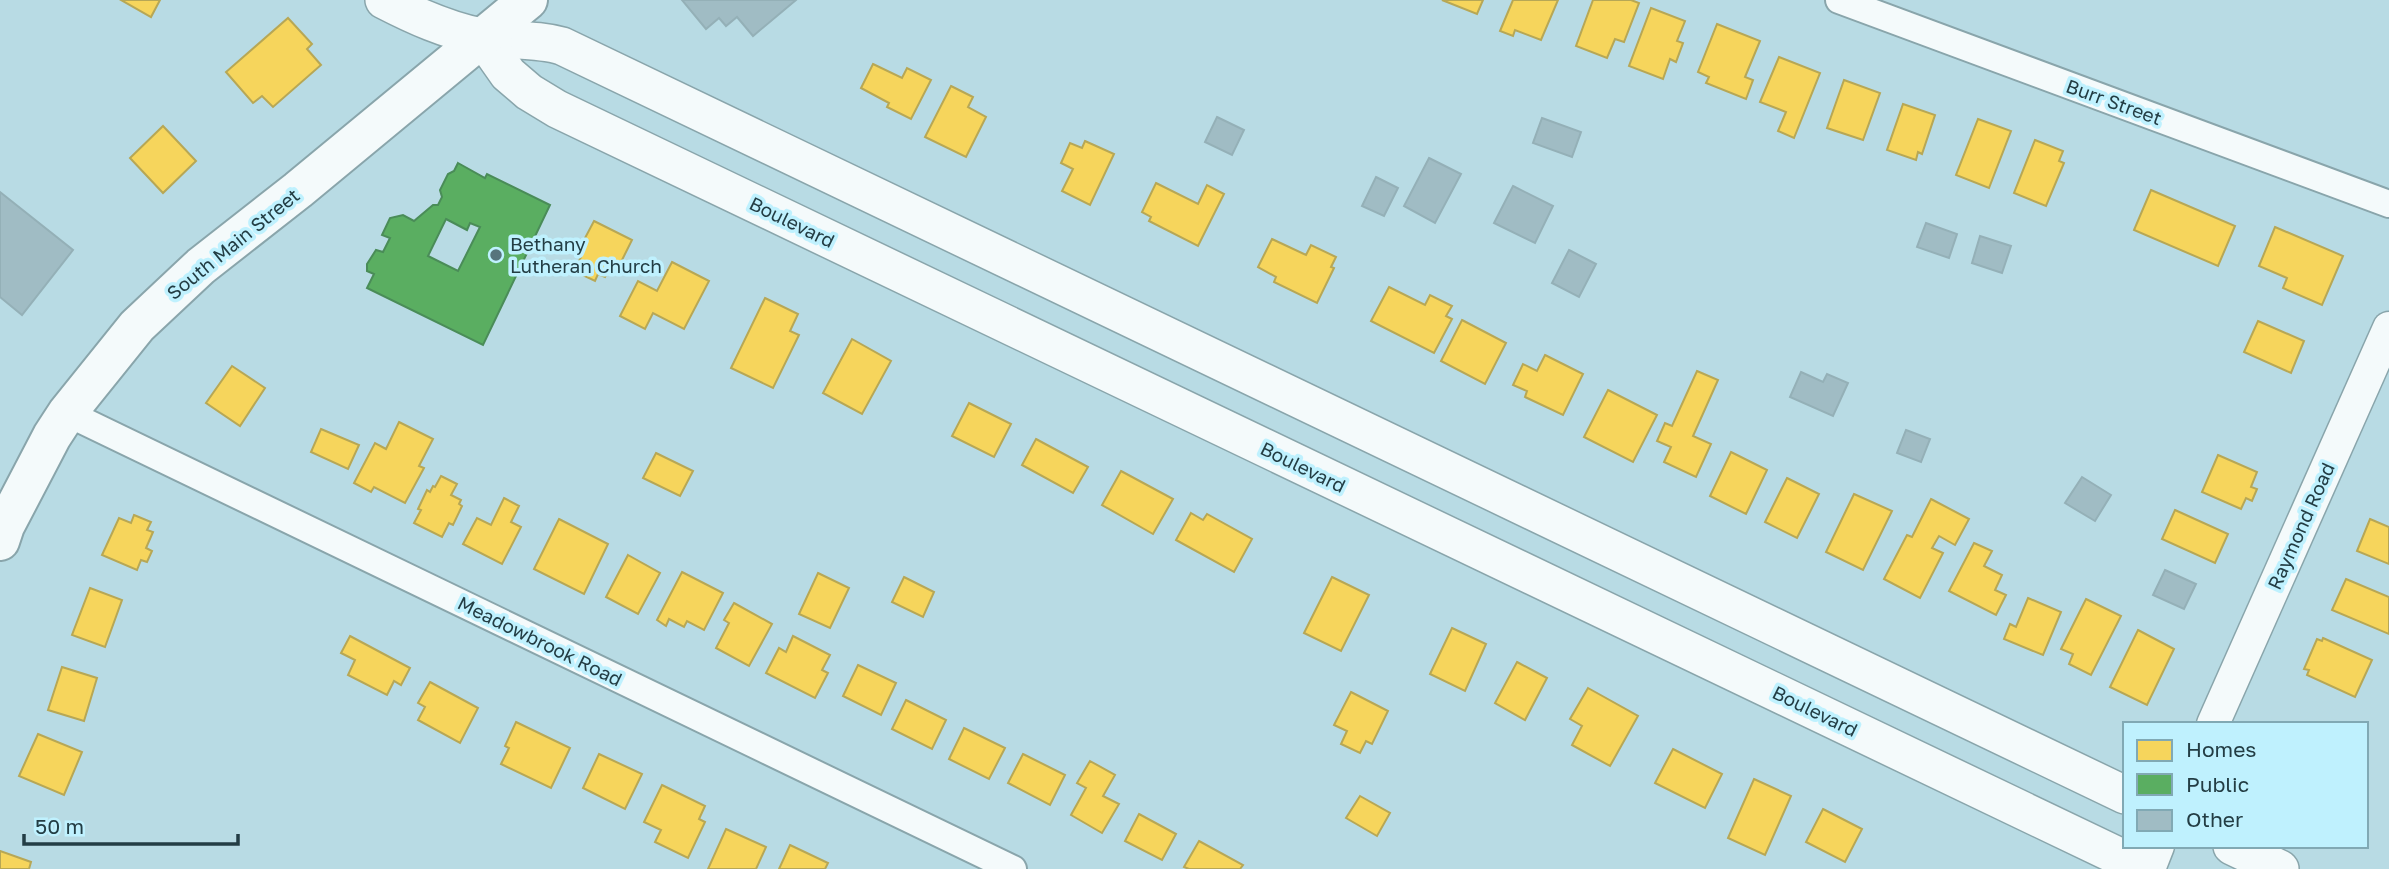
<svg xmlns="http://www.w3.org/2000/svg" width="2389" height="869" font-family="'Golos Text',sans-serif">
	<rect width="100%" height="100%" fill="#b8dbe4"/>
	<!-- homes -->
	<g fill="#f6d55c" stroke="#b7a755" stroke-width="2">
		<path d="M121,0h39l-9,17z"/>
		<path d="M1442,0h41l-6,14z"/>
		<path d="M1513,0h45l-17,40 -26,-10 -2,6 -13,-5z"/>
		<path d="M1593,0h38l8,3 -15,39 -9,-3 -8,19 -31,-12z"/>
		<path d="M1651,8l34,13 -8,20 6,2 -7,19 -6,-3 -7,20 -34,-13z"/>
		<path d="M288,18l24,26 -5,5 14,16 -48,42 -11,-11 -9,7 -27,-31z"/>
		<path d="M1717,24l43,17 -15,36 8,3 -7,19 -40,-16 3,-6 -11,-5z"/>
		<path d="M1779,57l41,16 -26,65 -16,-7 8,-19 -26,-10z"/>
		<path d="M873,64l29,14 5,-10 24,12 -20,39 -24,-12 2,-4 -28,-15z"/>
		<path d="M1844,80l36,13 -17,47 -36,-12z"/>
		<path d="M951,86l22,11 -5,10 18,10 -20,40 -41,-20z"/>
		<path d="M1903,104l32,11 -13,39 -4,-2 -2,8 -29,-10z"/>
		<path d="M1978,119l33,12 -22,57 -33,-13z"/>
		<path d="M163,126l33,35 -33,32 -33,-35z"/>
		<path d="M2035,140l28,11 -4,10 5,2 -18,43 -32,-13z"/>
		<path d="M1085,141l29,13 -24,51 -28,-14 11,-22 -12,-6 9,-20 12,5z"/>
		<path d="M1156,183l42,21 9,-19 17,9 -26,52 -49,-25 2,-4 -9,-5z"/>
		<path d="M2151,190l84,36 -17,40 -84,-36z"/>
		<path d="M594,221l38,19 -17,34 -7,-3 -3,6 -7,-3 -3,7 -21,-10 7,-14 -5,-2z"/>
		<path d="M2275,227l68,29 -21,49 -39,-17 4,-10 -28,-12z"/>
		<path d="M1272,239l34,16 5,-10 25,12 -5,10 3,1 -17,35 -43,-21 2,-5 -18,-10z"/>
		<path d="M672,262l37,19 -25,48 -31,-16 -8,16 -25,-13 18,-35 19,10z"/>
		<path d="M1389,287l36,18 5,-10 22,11 -6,10 6,3 -18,34 -63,-32z"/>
		<path d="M765,298l33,16 -8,17 9,4 -26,53 -42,-20z"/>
		<path d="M1462,320l44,23 -21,41 -44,-23z"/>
		<path d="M2258,321l46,20 -13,32 -47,-21z"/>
		<path d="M852,339l39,22 -29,53 -39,-21z"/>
		<path d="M1545,355l38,19 -20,41 -38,-18 2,-6 -14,-6 10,-21 14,7z"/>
		<path d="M232,366l33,22 -25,38 -34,-23z"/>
		<path d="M1697,371l21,9 -25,56 18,8 -15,33 -32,-15 7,-15 -14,-6 8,-18 7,3z"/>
		<path d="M1608,390l49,25 -24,47 -49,-25z"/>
		<path d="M969,403l42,21 -17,33 -42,-21z"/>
		<path d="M399,422l34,17 -14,27 5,2 -19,35 -31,-16 -3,5 -17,-9 21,-40 11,6z"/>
		<path d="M321,429l38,16 -11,24 -37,-17z"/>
		<path d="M1036,439l52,28 -15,26 -51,-28z"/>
		<path d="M1731,452l36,18 -21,44 -36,-18z"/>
		<path d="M656,453l37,18 -13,25 -37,-18z"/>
		<path d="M2218,455l39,17 -6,15 6,2 -5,12 -6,-3 -5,11 -39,-17z"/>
		<path d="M1121,471l52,28 -20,35 -51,-29z"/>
		<path d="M441,476l16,8 -6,11 10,5 -2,4 3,2 -9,19 -4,-2 -7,14 -28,-14 7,-13 -3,-1 9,-19 3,2 3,-6 2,1z"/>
		<path d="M1787,478l32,16 -22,44 -32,-16z"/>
		<path d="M1854,494l38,17 -29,59 -37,-18z"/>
		<path d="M504,498l15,8 -8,16 10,5 -19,37 -39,-20 14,-26 14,7z"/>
		<path d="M1931,499l38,20 -14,26 -16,-9 -7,12 11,5 -23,45 -36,-19 23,-44 5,2z"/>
		<path d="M2175,510l53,24 -13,29 -53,-24z"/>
		<path d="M1191,513l12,7 4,-6 45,25 -18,33 -58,-32z"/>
		<path d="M134,515l17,7 -4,8 6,2 -7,16 6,3 -5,11 -6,-2 -4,10 -35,-15 17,-37 12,5z"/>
		<path d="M559,519l49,25 -24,50 -50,-25z"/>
		<path d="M2370,519l19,8v37l-32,-13z"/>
		<path d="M1974,543l18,8 -8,15 18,9 -7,15 11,5 -10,20 -47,-24z"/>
		<path d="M628,555l32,18 -22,41 -32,-17z"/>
		<path d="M682,572l41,21 -19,37 -17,-9 -3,6 -15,-8 -3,7 -9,-6z"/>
		<path d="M818,573l31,15 -19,40 -31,-14z"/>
		<path d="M904,577l30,15 -11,25 -31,-15z"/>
		<path d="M1332,577l37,18 -28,56 -37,-18z"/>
		<path d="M2346,579l43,18v37l-57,-24z"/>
		<path d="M90,588l32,12 -17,47 -33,-12z"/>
		<path d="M2028,598l33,14 -18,43 -39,-16 6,-15 6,3z"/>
		<path d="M2086,599l35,17 -30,59 -22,-11 4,-10 -12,-5z"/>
		<path d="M734,603l38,21 -23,42 -33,-18 13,-25 -5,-3z"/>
		<path d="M1452,628l34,16 -21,47 -35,-17z"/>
		<path d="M2138,630l36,19 -27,56 -37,-18z"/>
		<path d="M350,636l60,32 -9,17 -7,-4 -7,14 -39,-20 7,-15 -14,-7z"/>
		<path d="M793,636l37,19 -8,15 6,3 -13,25 -49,-25 13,-25 7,4z"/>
		<path d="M2323,638l49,22 -17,37 -48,-22 2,-5 -5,-1 13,-30 5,2z"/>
		<path d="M1517,662l30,16 -22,42 -30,-17z"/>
		<path d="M858,665l38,18 -15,32 -38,-19z"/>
		<path d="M62,667l35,11 -13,43 -36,-11z"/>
		<path d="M430,682l48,26 -18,35 -42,-23 7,-13 -7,-4z"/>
		<path d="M1588,688l50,28 -28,50 -38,-21 10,-19 -12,-7z"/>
		<path d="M1351,692l37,19 -16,33 -6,-3 -6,12 -19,-9 6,-13 -13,-6z"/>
		<path d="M906,700l40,20 -14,29 -40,-20z"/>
		<path d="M516,722l54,26 -19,40 -50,-24 8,-16 -4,-2z"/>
		<path d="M964,728l41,20 -16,31 -40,-20z"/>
		<path d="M38,734l44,18 -18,43 -45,-19z"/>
		<path d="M1673,749l49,25 -17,34 -50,-25z"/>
		<path d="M599,754l43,20 -17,35 -42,-21z"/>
		<path d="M1023,754l42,21 -15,30 -42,-22z"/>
		<path d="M1090,761l25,14 -12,21 16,8 -17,29 -31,-18 15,-27 -9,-5z"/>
		<path d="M1754,779l37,17 -26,59 -37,-17z"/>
		<path d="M662,785l43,21 -6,13 6,3 -17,36 -33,-16 6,-12 -17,-8z"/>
		<path d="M1360,796l30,17 -13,23 -31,-18z"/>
		<path d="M1823,809l39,20 -17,33 -39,-20z"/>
		<path d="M1139,814l37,20 -14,26 -37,-19z"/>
		<path d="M726,829l40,18 -10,22h-48z"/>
		<path d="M1199,841l44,24 -3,4h-51l-5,-2z"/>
		<path d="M790,845l38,18 -3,6h-46z"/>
		<path d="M0,851l31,11 -2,7h-29z"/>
	</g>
	<!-- public -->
	<path fill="#5aae61" stroke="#4a8c58" stroke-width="2" fill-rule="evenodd" d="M458,163l27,15 2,-4 63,31 -67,140 -116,-57 7,-14 -7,-3v-7l9,-14 7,2 7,-14 -8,-3 8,-17 13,-3 11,6 19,-16h5l4,-8 -2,-7 8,-16 6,-3zM446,219l21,11 3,-7 10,4 -22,44 -30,-15z"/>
	<!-- building -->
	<g fill="#a0bcc4" stroke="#94b0b7" stroke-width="2">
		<path d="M682,0h114l-43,36 -16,-19 -11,9 -7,-8 -13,11z"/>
		<path d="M1217,117l27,13 -12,25 -27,-13z"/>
		<path d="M1542,118l39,14 -9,25 -39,-14z"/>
		<path d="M1429,158l32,16 -26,49 -31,-17z"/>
		<path d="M1376,177l22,11 -14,28 -22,-10z"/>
		<path d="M1513,186l40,20 -18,37 -41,-20z"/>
		<path d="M0,192l73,58 -51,65 -22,-18z"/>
		<path d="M1926,223l31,11 -8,24 -32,-11z"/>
		<path d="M1980,236l31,10 -9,27 -30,-10z"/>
		<path d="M1569,250l27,14 -17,33 -27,-14z"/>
		<path d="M1801,372l22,10 4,-8 21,9 -15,33 -43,-19z"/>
		<path d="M1906,430l24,9 -9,23 -24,-9z"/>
		<path d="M2082,477l29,18 -16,26 -30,-18z"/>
		<path d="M2165,570l31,14 -12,25 -31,-14z"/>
	</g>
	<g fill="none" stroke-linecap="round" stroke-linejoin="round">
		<defs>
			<g id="minor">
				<path d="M1839,0l550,204"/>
				<path d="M67,413l946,456"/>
			</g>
			<g id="tertiary">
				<path d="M2213,724l176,-396"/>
				<path d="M2149,869l9,-23"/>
			</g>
			<g id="secondary">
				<path d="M384,0c31,16 62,30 97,37 27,5 54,1 81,9l1563,749"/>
				<path d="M482,37l26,37 21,18 28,17 1588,760"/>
				<path d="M2232,846l48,23"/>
			</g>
			<path id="primary" d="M0,541l5,-15 47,-90 15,-23 70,-87 64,-60 97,-76 230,-190"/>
		</defs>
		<!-- minor casing -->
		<use href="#minor" stroke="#89a5ab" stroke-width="30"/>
		<!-- tertiary casing -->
		<use href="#tertiary" stroke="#89a5ab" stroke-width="35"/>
		<!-- secondary casing -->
		<use href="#secondary" stroke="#89a5ab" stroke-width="40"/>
		<!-- primary casing -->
		<use href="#primary" stroke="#89a5ab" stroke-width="42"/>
		<!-- minor -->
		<use href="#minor" stroke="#f4fafb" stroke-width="26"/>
		<!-- tertiary -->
		<use href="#tertiary" stroke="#f4fafb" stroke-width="32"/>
		<!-- secondary -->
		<use href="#secondary" stroke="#f4fafb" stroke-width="37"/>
		<!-- primary -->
		<use href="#primary" stroke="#f4fafb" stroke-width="38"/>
	</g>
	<!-- markers -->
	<circle fill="#57747c" stroke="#bff1fe" stroke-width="2.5" cx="496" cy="255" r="7"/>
	<g text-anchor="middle" stroke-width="7" stroke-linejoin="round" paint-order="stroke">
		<!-- street labels -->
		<g font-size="19" fill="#233d44" stroke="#bff1fe">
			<text transform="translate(2114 102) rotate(20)" y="7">Burr Street</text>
			<text transform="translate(792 222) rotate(26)" y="7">Boulevard</text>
			<text transform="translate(233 244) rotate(-39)" y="7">South Main Street</text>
			<text transform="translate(1303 467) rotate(26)" y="7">Boulevard</text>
			<text transform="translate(2301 526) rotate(-66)" y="7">Raymond Road</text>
			<text transform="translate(540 641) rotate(26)" y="7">Meadowbrook Road</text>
			<text transform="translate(1815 711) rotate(26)" y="7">Boulevard</text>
		</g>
		<!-- poi labels -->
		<g font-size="19" fill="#233d44" stroke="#bff1fe" text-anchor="start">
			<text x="510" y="251">Bethany<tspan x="510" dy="22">Lutheran Church</tspan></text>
		</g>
	</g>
	<!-- legend -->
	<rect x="2123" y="722" width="245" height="126" fill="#bff1fe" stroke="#81a9b4" stroke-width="2"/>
	<rect x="2137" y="740" width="35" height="21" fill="#f6d55c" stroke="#81a9b4" stroke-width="2"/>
	<text x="2186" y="757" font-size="21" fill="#233d44">Homes</text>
	<rect x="2137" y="774" width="35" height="21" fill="#5aae61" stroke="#81a9b4" stroke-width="2"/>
	<text x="2186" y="792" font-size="21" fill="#233d44">Public</text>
	<rect x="2137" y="810" width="35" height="21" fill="#a0bcc4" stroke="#81a9b4" stroke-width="2"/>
	<text x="2186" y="827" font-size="21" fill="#233d44">Other</text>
	<!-- scale -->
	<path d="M24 834v10h214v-10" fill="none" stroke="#233d44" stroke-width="3.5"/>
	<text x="35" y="834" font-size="21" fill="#233d44" stroke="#bff1fe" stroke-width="5" paint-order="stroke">50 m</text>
</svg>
